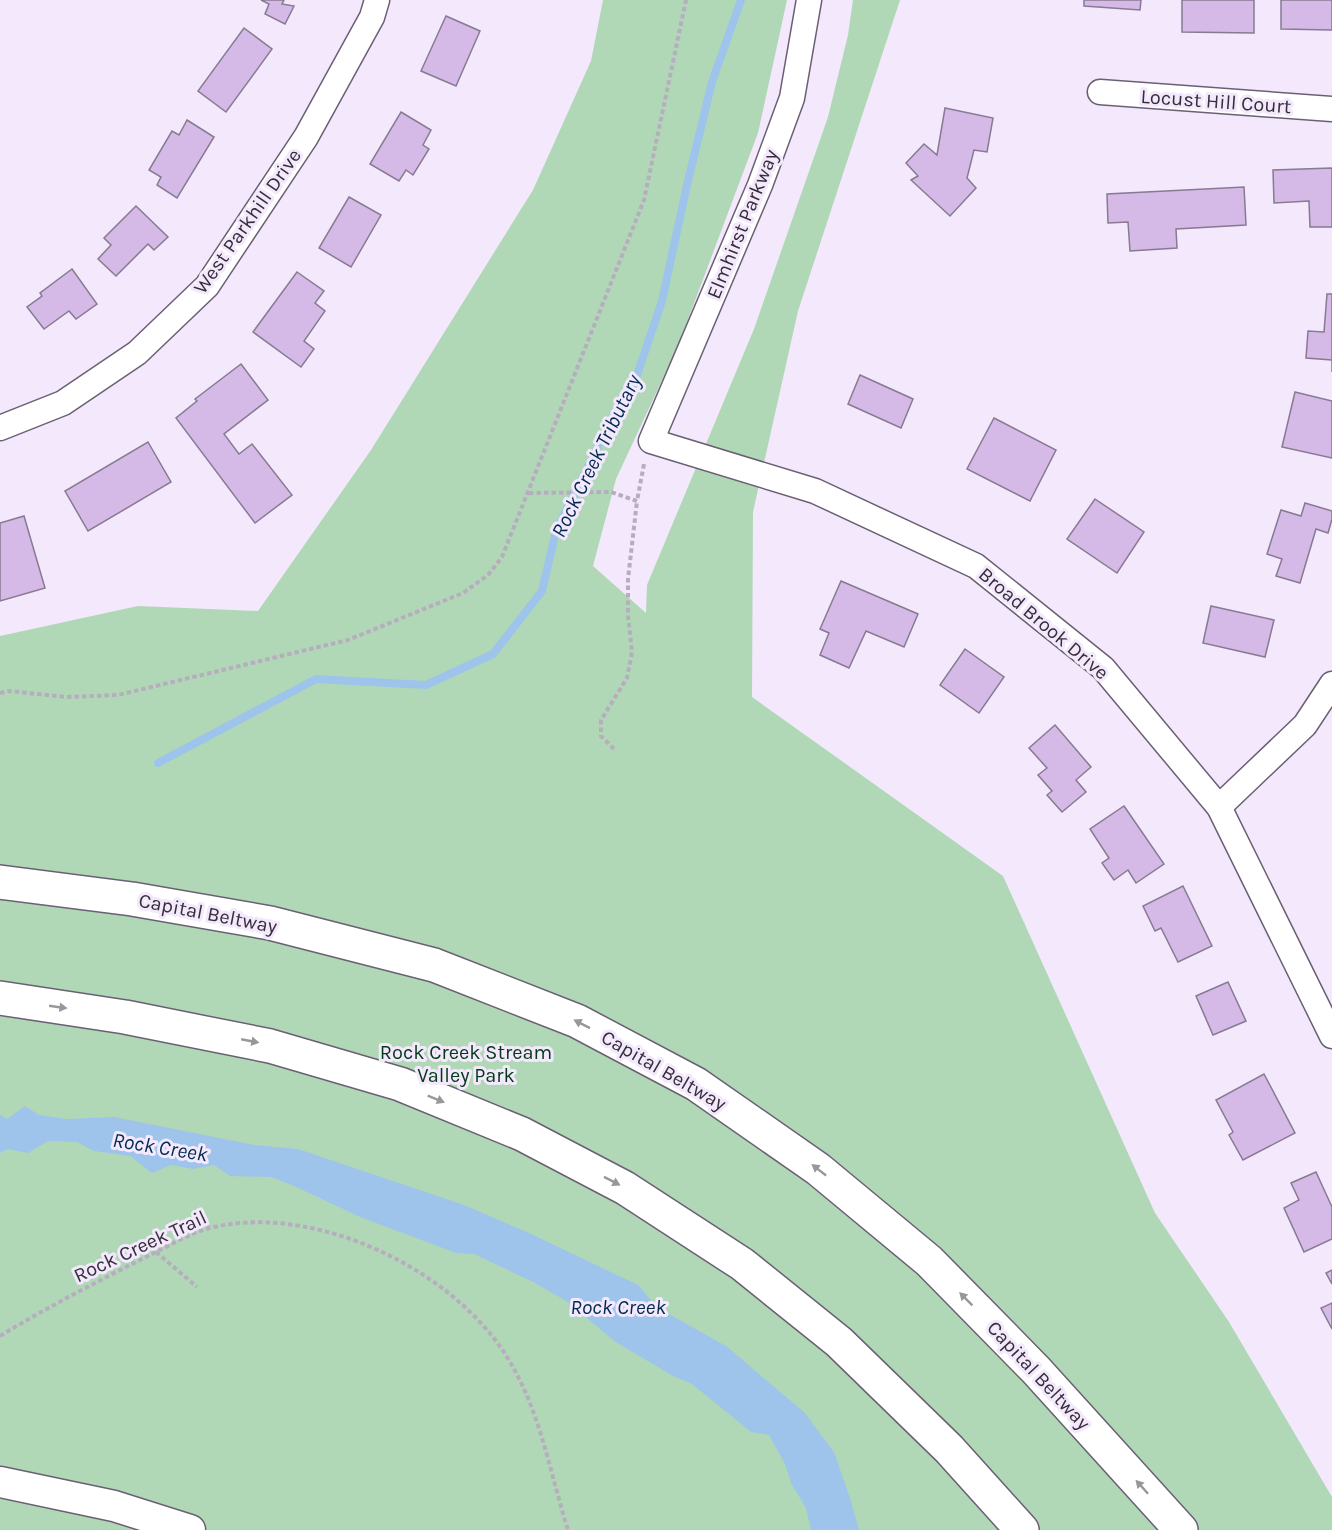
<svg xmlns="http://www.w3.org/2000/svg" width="1332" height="1530" font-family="Karla,sans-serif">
	<rect width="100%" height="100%" fill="#f3e8fc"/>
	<!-- green -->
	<path fill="#b0d8b6" d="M603,0h184l-29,133 -80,213 -62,133 -23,87 53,47 1,-28 107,-256 74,-212 20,-82 5,-35h47l-102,311 -45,201 -1,185 251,179 152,337 74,109 103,175v33h-1332v-894l138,-30 120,5 113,-161 162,-260 58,-129z"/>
	<!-- water -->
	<path fill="#9ec4eb" d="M25,1106l14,9 27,4 48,-2 140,28 44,4 166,56 65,28 109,52 20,23 68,38 78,66 30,40 16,46 9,32h-48l-5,-22 -15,-25 -6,-19 -16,-29 -18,-3 -59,-48 -19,-8 -59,-35 -46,-39 -35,-20 -59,-28 -18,-1 -96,-36 -66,-31 -23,-9 -41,-1 -16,-11 -21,4 -22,-4 -19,8 -22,-17 -36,-5 -17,-9 -29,-1 -20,12 -20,-4 -8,4v-38l7,4z"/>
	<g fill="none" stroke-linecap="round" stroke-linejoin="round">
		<!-- stream -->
		<path stroke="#9ec4eb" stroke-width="8" d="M158,763l158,-84 110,6 67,-31 49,-63 14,-60 61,-123 18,-27 27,-80 25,-116 25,-103 29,-82"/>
	</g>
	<!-- building -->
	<g fill="#d5bae8" stroke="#877a91" stroke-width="1.5">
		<path d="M261,0h23l-2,4 12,2 -9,18 -20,-10 4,-10z"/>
		<path d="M1084,0h57l-1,10 -56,-4z"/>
		<path d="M1182,0h72v33l-72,-1z"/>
		<path d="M1281,0h51v30l-51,-1z"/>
		<path d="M446,16l34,15 -24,55 -35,-15z"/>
		<path d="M244,28l28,21 -46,63 -28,-21z"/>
		<path d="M945,108l48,10 -6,34 -13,-2 -7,28 9,10 -26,28 -39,-36 7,-4 -12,-13 18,-19 13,11z"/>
		<path d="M401,112l30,18 -8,15 6,4 -16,26 -7,-5 -7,11 -29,-17z"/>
		<path d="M187,120l27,17 -37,61 -20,-13 4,-8 -12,-7 23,-39 7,4z"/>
		<path d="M1332,168v59h-22l-1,-26 -35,2 -1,-33z"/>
		<path d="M1244,187l2,38 -70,4 1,19 -47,3 -2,-29 -20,1 -1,-29z"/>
		<path d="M349,197l32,18 -30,52 -32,-19z"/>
		<path d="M136,206l32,31 -14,13 -6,-6 -32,32 -18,-17 13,-14 -7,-7z"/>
		<path d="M72,269l25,35 -21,15 -7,-8 -25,18 -17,-22 15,-11 -2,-3z"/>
		<path d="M297,272l27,19 -9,12 10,8 -21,30 10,8 -13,18 -48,-35z"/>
		<path d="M1327,294h5v78v-12l-26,-2 2,-27 16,1z"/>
		<path d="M241,364l27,36 -44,34 15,20 13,-10 40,51 -37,28 -79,-105 21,-17 -2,-2z"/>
		<path d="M860,375l53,24 -12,29 -53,-24z"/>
		<path d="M1295,392l37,9v57l-50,-11z"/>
		<path d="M994,418l62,32 -26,51 -63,-32z"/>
		<path d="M148,442l23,40 -83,49 -23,-40z"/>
		<path d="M1095,499l49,33 -27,41 -50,-34z"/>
		<path d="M1305,503l27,8v8l-4,14 -12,-4 -16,54 -24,-7 6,-17 -15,-5 14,-44 20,6z"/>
		<path d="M24,516l21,72 -45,13v-78z"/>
		<path d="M841,581l77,33 -14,33 -38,-16 -17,37 -29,-13 9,-22 -9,-4z"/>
		<path d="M1211,606l63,14 -9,37 -62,-14z"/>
		<path d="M965,649l39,28 -25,36 -39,-28z"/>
		<path d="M1055,725l36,42 -15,13 10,12 -24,20 -15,-17 5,-4 -14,-16 9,-7 -18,-20z"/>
		<path d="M1124,806l40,58 -28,19 -8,-13 -14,10 -12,-17 7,-5 -19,-29z"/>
		<path d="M1183,886l29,60 -34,16 -17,-34 -6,3 -12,-25z"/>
		<path d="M1228,982l18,39 -33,14 -17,-39z"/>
		<path d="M1264,1074l31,59 -52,27 -14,-25 4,-3 -17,-32z"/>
		<path d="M1316,1172l16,35v32l-28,13 -20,-44 15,-8 -8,-17z"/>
		<path d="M1332,1270v14l-6,-11z"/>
		<path d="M1332,1303v26l-11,-21z"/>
	</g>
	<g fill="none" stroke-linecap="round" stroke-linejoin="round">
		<defs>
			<g id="minor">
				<path d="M809,0l-17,98 -32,87 -109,256 164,50 161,75 127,102 116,139 113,229"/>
				<path d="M1100,92l232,17"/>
				<path d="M0,428l63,-25 74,-50 70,-67 99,-149 66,-120 5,-17"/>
				<path d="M1219,807l86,-82 27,-41"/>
			</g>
			<path id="tertiary" d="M0,1482l114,24 76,24"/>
			<g id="motorway">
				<path d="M0,882l132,17 138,24 164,42 143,56 119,63 122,85 111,92 107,109 145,160"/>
				<path d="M0,998l125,19 145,29 130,38 122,50 103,54 117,76 97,78 110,107 73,81"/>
			</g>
		</defs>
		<!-- minor casing -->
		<use href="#minor" stroke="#6b5f74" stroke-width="27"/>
		<!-- tertiary casing -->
		<use href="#tertiary" stroke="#6b5f74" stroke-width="33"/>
		<!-- motorway casing -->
		<use href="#motorway" stroke="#6b5f74" stroke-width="36"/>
		<!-- path -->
		<g stroke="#b6adbe" stroke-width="4" stroke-dasharray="4.5 3" stroke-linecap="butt">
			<path d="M529,493l82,-1 26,9 7,-37"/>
			<path d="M0,693l9,-2 57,6 52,-2 230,-55 115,-47 25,-18 14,-18 142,-357 42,-200"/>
			<path d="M614,749l-13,-13v-16l26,-42 5,-26 -4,-37v-36l9,-78"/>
			<path d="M156,1252l41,35"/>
			<path d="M0,1336c48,-29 98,-55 148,-80 23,-11 46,-26 71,-30 106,-21 247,50 296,145 27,49 36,106 53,159"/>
		</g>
		<!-- minor -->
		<use href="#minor" stroke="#fff" stroke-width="24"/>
		<!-- tertiary -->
		<use href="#tertiary" stroke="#fff" stroke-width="30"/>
		<!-- motorway -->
		<use href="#motorway" stroke="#fff" stroke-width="33"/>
	</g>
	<!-- one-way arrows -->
	<defs><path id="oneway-solid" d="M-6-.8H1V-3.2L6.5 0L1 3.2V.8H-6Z" transform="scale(1.5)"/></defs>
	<g fill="#9a979c">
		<use href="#oneway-solid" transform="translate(58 1007) rotate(8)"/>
		<use href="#oneway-solid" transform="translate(582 1024) rotate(-153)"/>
		<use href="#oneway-solid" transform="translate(250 1041) rotate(11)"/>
		<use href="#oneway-solid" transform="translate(436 1099) rotate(22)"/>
		<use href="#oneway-solid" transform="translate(819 1170) rotate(-142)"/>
		<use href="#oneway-solid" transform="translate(612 1181) rotate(27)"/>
		<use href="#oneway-solid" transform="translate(966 1299) rotate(-135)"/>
		<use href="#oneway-solid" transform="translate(1142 1487) rotate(-132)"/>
	</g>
	<g text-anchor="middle" stroke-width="6" stroke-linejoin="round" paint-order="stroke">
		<!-- street labels -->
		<g font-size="20" fill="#352f39" stroke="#f3e8fc">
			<text transform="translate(1216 101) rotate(4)" y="7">Locust Hill Court</text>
			<text transform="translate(247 221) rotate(-55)" y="7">West Parkhill Drive</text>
			<text transform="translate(742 224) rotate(-68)" y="7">Elmhirst Parkway</text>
			<text transform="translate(1044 623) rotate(40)" y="7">Broad Brook Drive</text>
			<text transform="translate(208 913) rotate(11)" y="7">Capital Beltway</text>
			<text transform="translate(664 1070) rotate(30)" y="7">Capital Beltway</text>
			<text transform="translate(140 1246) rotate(-25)" y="7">Rock Creek Trail</text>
			<text transform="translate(1039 1375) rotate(47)" y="7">Capital Beltway</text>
		</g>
		<!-- park labels -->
		<g font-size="20" fill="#043916" stroke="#f3e8fc">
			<text x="466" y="1059">Rock Creek Stream<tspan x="466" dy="23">Valley Park</tspan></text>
		</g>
		<!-- water labels -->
		<g font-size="21" font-style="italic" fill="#002b4f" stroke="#f3e8fc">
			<text transform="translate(596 456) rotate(-64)" y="7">Rock Creek Tributary</text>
			<text transform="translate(160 1147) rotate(9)" y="7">Rock Creek</text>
			<text x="618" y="1314">Rock Creek</text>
		</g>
	</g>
</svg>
